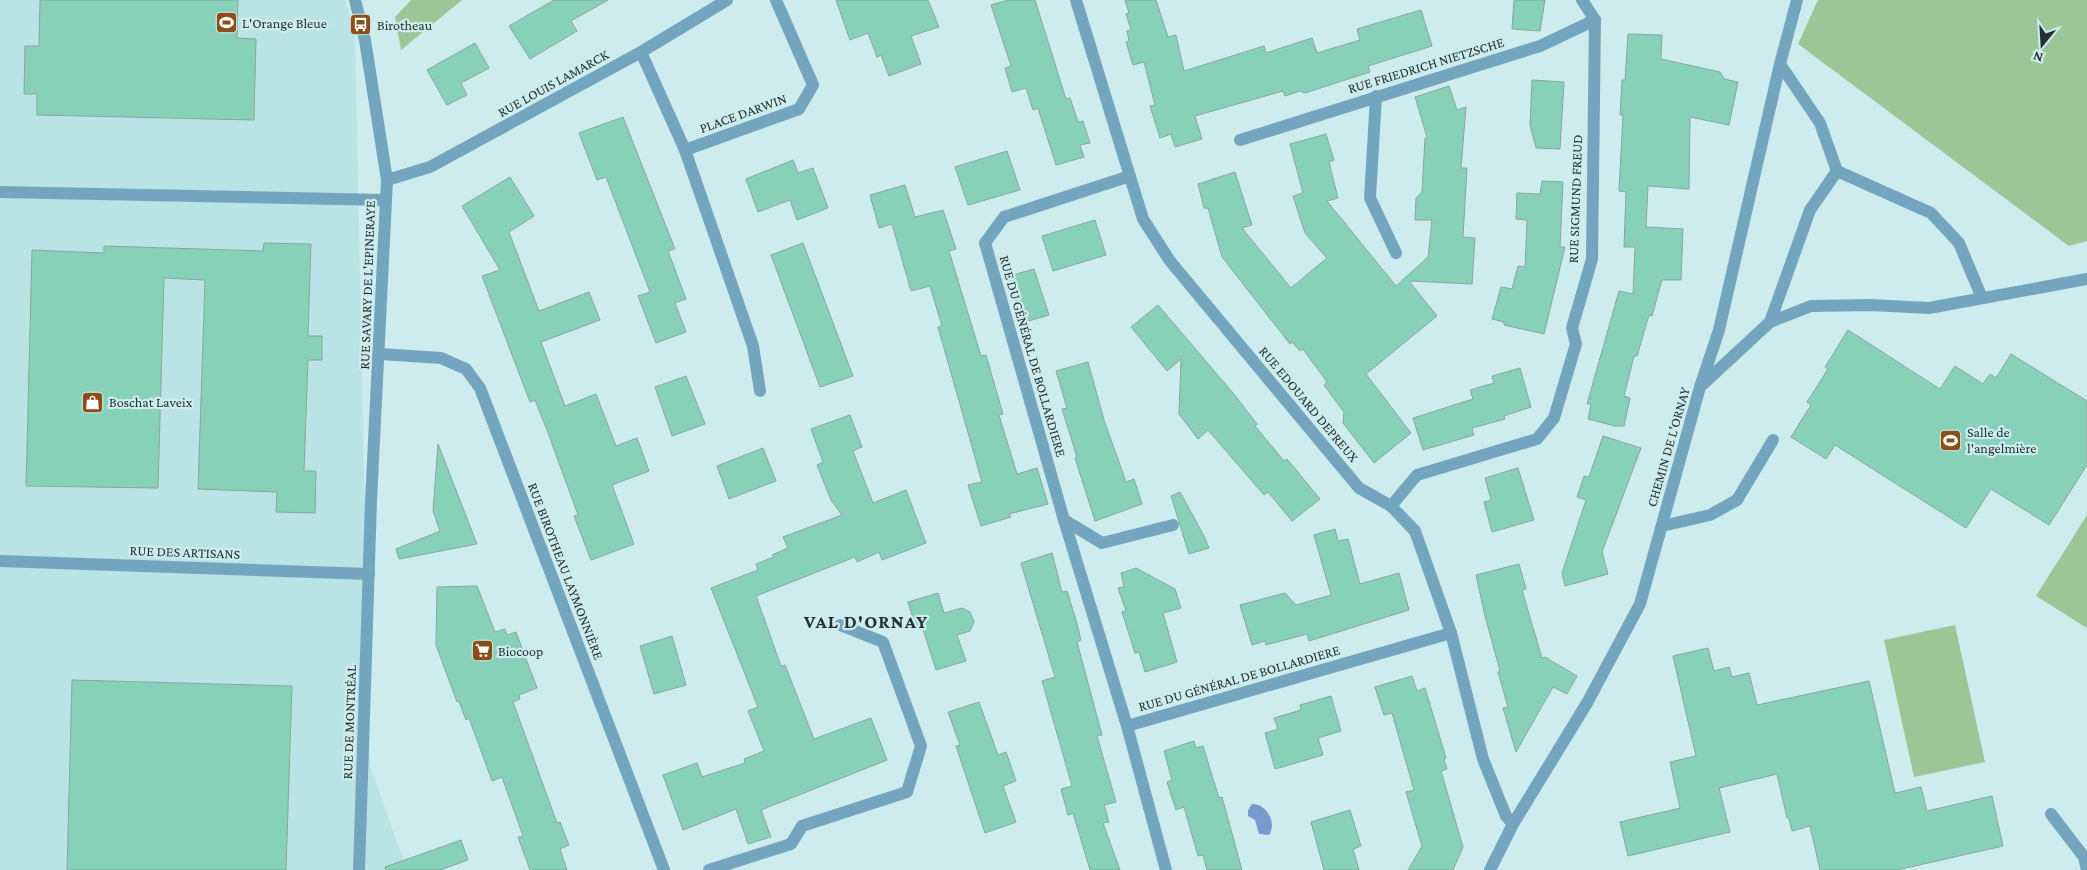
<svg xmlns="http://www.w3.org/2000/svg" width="2087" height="870" font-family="'Crimson Pro',serif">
	<rect width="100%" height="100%" fill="#cdecee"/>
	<!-- built -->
	<path fill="#bae3e5" d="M0,0h345l10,32 15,734 37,104h-407z"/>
	<!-- green -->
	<g fill="#9bc796">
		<path d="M411,0h51l-61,50 -6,-33z"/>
		<path d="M1818,0h269v241l-18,5 -271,-202z"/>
		<path d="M2087,515v113l-51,-32z"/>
		<path d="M1955,625l30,137 -71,15 -30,-137z"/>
	</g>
	<!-- water -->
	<path fill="#799acc" d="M1252,804c15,0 25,19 17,31l-10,-1 -4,-14 -7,-4v-6z"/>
	<!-- building -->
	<g fill="#87d1b9" stroke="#8ba69c">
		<path d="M40,0h198l-1,38 19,1 -2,81 -217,-5v-21h-13l1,-48h14z"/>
		<path d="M554,0h54l-37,21 6,10 -47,28 -21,-33z"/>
		<path d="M836,0h92l11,27 -28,9 10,28 -32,12 -8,-21 -4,2 -9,-24 -18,7z"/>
		<path d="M1008,0h27l31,99 4,-1 8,24 5,-1 7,22 -10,2 4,12 -28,8 -18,-57 -5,2 -7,-22 -14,4 -7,-24 6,-2 -20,-61z"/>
		<path d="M1125,0h31l12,37 8,-2 8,36 80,-25 2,7 46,-15 5,15 43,-13 -3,-11 64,-19 11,36 -64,20 2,6 -65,21 -5,-2 -15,5 -2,-5 -88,25 7,23 -27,8 -4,-13 -11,4 -10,-32 5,-1 -11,-43 -11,3 -7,-23 3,-1 -2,-10 4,-1 -5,-16 3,-1z"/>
		<path d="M1514,0h31l-5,31 -28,-2z"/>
		<path d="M1628,34l34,1 -1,24 59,13 4,7 14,3 -9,43 -39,-8 -1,72 -41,-3 -2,41 37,2 -2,51h-19l-10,36 -3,-1 -12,41h-3l-10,40 6,2 -6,28h-9l-27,-7 3,-15h-4l32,-113 14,3 2,-47h-11l2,-55 -7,-1 4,-76h-3l2,-35h3z"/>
		<path d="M475,43l14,25 -28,15 6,12 -20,10 -20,-35z"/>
		<path d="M1532,80l32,2 -4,67 -24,-1 -6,-23z"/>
		<path d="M1449,86l8,24 9,-3 -5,61h6l-4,69 12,1 -3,46 -63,-3 28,35 -71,58 45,59 -37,30 -31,-40 1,-11 -20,-27 3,-3 -24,-33 -3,2 -8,-9 -2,2 -68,-87 -14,-49h-4l-6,-24 37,-12 17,53 -10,3 49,60 36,-30 -22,-25 -12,-37 10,-3 -13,-49 36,-10 8,26 -5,2 9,36 -11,3 69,85 32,-29 4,-37h-17l1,-22 6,-6 3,-54 2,-1 -12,-40z"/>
		<path d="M623,117l52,132 -7,2 18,48 -11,4 11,29 -30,11 -18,-47 12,-4 -44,-115 -9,3 -18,-47z"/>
		<path d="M1007,151l13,39 -52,15 -13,-38z"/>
		<path d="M793,160l5,13 15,-5 15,40 -31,12 -7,-20 -32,12 -12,-33z"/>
		<path d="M510,177l24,39 -25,16 30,79 50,-19 11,28 -59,22 24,64 31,-12 20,52 21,-8 12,33 -37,14 22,59 -43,16 -17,-44 4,-1 -31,-85 -12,-30 -5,2 -48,-126 18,-6 -38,-64z"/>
		<path d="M1542,181l21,1 -3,65h5l-21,87 -40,-9v-3l-12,-3 9,-32 11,2 6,-23 7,1 2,-47 -11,-1 1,-26 23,1z"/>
		<path d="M905,185l10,32 28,-7 13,39 -7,2 32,105 5,-1 17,59 -4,1 18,59 20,-6 11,36 -39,10 2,3 -30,9 -13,-41 14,-3 -44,-155 4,-1 -12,-40 -19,5 -19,-67 -13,4 -9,-33z"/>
		<path d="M1095,220l11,35 -53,16 -11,-35z"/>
		<path d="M264,243l47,1 -3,92h14v24h-14l-4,111h12l-1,42 -39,-1 1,-20 -79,-3 7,-209 -41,-2 -6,210 -132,-2 6,-236 72,3v-7l159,5z"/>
		<path d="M803,243l50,133 -33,11 -49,-132z"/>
		<path d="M1034,269l15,46 -27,8 -13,-47z"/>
		<path d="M1158,305l75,88 24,31 -2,2 29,35 3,-2 33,40 -28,22 -24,-29 -4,3 -56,-65 -10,9 -19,-25 2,-55 -14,12 -36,-44z"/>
		<path d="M1848,330l92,59 15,-23 28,18 7,-10 6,4 15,-24 76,47v64l-38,60 -58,-36 -25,39 -131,-83 -9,14 -35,-22 20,-32 -4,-3 21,-33 -3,-2z"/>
		<path d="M1088,362l16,58 22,62 8,-3 8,25 -47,17 -20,-63 2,-1 -15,-48 5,-1 -11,-37z"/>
		<path d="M1520,368l11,39 -27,9 1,3 -33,9 2,7 -51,15 -10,-32 60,-19 -3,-9 24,-7 -2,-7z"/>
		<path d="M686,376l19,48 -33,12 -17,-49z"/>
		<path d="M850,415l12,32 -9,4 20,52 33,-13 20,53 -44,17 -3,-8 -22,10 -2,-5 -99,39 25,70 4,-1 29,74 57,-21 16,42 -126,50 10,27 -23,7 -12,-35 -53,21 -20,-55 34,-12 5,14 43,-14 -1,-4 20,-8 -16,-40 10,-4 -47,-119 47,-18 -2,-6 18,-7 -2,-2 16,-7 -5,-11 59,-22 -11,-15 -14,-35 6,-3 -12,-33z"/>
		<path d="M1603,436l38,12 -39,104 6,22 -43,12 -3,-13 24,-73 -9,-3 7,-21 5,1z"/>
		<path d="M438,444l39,100 -78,15 -3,-10 44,-18 -7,-20z"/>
		<path d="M763,448l13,33 -47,18 -12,-33z"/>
		<path d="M1518,468l16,52 -42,12 -8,-30 7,-2 -6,-22z"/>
		<path d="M1180,492l24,44 5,12 -20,6 -18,-58z"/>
		<path d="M1335,529l3,12 10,-2 12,45 39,-11 10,37 -100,31 -2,-7 -41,11 -1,-4 -13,4 -12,-40 45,-12 11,12 35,-10 -17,-60z"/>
		<path d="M1052,553l10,39 5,-1 9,29 5,20 -4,2 25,93 -5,1 19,66 -12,3 5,17 -6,1 17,47h-30l-17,-57 -5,2 -7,-26 11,-3 -30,-105 13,-4 -34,-114z"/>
		<path d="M1519,564l7,25 -4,1 20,68 3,-1 32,19 -10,18 -14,-7 -37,65 -13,-44 5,-1 -10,-35 2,-1 -15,-55 -9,-41z"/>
		<path d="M1136,568l39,21 6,19 -18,5 14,49 -32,10 -6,-20 -4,1 -13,-41 4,-1 -8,-23 6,-1 -3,-14z"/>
		<path d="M477,586l18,46 10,-3 2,6 9,-3 21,56 -18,7 1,4 -7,3 44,121 3,-1 9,23 -9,4 7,21h-37l-12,-33 5,-1 -21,-59 -10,4 -23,-63 -3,2 -7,-19 -2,1 -21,-57 1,-58z"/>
		<path d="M938,593l6,20 18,-5 8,4 4,10 -4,9 -13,4 9,26 -30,9 -15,-47 -6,2 -7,-23z"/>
		<path d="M672,636l14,49 -32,9 -14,-48z"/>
		<path d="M1708,648l6,23 15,-4 3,10 17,-4 8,32 112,-24 26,112 26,-6 6,24 65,-15 11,50 -106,24h-77l-10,-44 -18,5 -3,-13h-2l-10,-44 -58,14 11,44 -102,24 -8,-34 60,-14 -10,-46 26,-6 -23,-100z"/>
		<path d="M1412,676l5,15 8,-3 21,70 -2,1 3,10 -6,2 22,76 -10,23h-45l14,-24 -16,-54 8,-2 -22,-77 -8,2 -9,-28z"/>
		<path d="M72,680l220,6 -6,184h-219z"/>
		<path d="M1331,696l10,35 -23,7 5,17 -48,14 -10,-36 13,-4 -4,-11 27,-8 -1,-5z"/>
		<path d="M979,702l19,53 8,-3 10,29 -13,5 13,36 -31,11 -29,-87 4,-1 -12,-33z"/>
		<path d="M1194,741l2,7 7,-2 16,52 3,-1 20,73h-35l-4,-15 -5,1 -14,-49 -8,3 -9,-28 5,-2 -8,-29z"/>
		<path d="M1350,810l11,36 -8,3 6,21h-35l-13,-48z"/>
		<path d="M461,840l7,20 -28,10h-54l-1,-3z"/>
	</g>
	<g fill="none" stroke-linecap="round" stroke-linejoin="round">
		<!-- minor -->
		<g stroke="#73a6be" stroke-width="12">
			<path d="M355,0l10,40 22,140 -16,321 -12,369"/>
			<path d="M1076,0l67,219 27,42 189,227 32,18 24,25 36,102 32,126 23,57 7,8"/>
			<path d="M1582,0l13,20"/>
			<path d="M641,52l44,98 114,-41 14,-24 -37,-85"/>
			<path d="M1780,64l40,59 17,48 94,42 28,30 23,55"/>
			<path d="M1376,96l-6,102 26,55"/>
			<path d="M1240,140l300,-94 55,-26"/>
			<path d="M685,150l68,196 7,45"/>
			<path d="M1130,176l-126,41 -19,26 79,277 38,23 71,-18"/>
			<path d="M387,180l43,-13 211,-115 86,-52"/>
			<path d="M0,192l386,8"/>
			<path d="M1770,322l40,-112 27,-39"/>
			<path d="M380,354l61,4 25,11 14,19 184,482"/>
			<path d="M1702,385l68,-63 41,-16 59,-1 59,3 158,-29"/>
			<path d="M1391,506l26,-31 120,-36 17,-21 22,-74 -4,-16 20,-69 3,-239"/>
			<path d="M1064,520l63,206 324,-93"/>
			<path d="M1662,526l48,-11 27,-15 36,-60"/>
			<path d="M0,561l369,13"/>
			<path d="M1127,726l39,144"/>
			<path d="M2051,814l33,43 3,13"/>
			<path d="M709,870l82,-26 11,-18 105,-34 14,-46 -38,-104 -43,-17"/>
			<path d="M1490,870l23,-46 74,-121 53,-99 60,-217 19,-57 61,-266 17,-64"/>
		</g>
	</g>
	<!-- icons -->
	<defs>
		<symbol id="stadium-square" viewBox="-11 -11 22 22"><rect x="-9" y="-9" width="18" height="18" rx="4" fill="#8d4d17" stroke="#cdecee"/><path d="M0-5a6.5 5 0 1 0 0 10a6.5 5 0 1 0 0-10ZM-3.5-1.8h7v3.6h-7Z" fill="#fff"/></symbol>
		<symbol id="bus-square" viewBox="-11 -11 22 22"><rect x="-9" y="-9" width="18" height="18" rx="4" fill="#8d4d17" stroke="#cdecee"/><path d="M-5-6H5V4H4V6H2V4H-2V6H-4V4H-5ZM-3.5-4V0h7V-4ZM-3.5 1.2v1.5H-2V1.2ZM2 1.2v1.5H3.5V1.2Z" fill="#fff"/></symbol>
		<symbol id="shop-square" viewBox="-11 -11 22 22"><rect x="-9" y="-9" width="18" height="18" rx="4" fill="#8d4d17" stroke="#cdecee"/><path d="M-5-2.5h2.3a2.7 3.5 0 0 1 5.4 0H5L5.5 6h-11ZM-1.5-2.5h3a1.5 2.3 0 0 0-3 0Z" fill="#fff"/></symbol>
		<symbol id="supermarket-square" viewBox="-11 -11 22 22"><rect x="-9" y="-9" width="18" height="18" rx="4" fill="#8d4d17" stroke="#cdecee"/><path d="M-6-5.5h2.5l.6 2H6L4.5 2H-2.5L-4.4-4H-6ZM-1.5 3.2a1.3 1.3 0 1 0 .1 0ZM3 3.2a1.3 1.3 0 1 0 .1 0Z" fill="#fff"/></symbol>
	</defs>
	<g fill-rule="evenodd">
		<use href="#stadium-square" x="214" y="10" width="25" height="25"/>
		<use href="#bus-square" x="348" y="12" width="25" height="25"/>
		<use href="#shop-square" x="80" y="390" width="25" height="25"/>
		<use href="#stadium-square" x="1938" y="428" width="25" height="25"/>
		<use href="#supermarket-square" x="470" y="638" width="25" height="25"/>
	</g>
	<g text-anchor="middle" stroke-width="4.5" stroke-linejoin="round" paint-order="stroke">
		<!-- poi labels -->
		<g font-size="14" fill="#243031" stroke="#cdecee" text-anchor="start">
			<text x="242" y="28">L'Orange Bleue</text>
			<text x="377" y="30">Birotheau</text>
			<text x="109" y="407">Boschat Laveix</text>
			<text x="1967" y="437">Salle de<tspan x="1967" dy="16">l'angelmière</tspan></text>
			<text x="498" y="656">Biocoop</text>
		</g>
		<!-- street labels -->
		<g font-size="14" fill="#243031" stroke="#cdecee">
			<text transform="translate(1426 65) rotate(-17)" y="5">RUE FRIEDRICH NIETZSCHE</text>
			<text transform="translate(553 83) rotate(-29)" y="5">RUE LOUIS LAMARCK</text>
			<text transform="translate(743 113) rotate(-20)" y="5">PLACE DARWIN</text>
			<text transform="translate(1575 199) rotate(-88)" y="5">RUE SIGMUND FREUD</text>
			<text transform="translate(367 285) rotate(-88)" y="5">RUE SAVARY DE L'EPINERAYE</text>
			<text transform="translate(1033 356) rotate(74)" y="5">RUE DU GÉNÉRAL DE BOLLARDIERE</text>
			<text transform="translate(1309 404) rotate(50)" y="5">RUE EDOUARD DEPREUX</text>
			<text transform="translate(1668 447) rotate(-74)" y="5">CHEMIN DE L'ORNAY</text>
			<text transform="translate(185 552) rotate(2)" y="5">RUE DES ARTISANS</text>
			<text transform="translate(566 571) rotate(69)" y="5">RUE BIROTHEAU LAYMONNIÈRE</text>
			<text transform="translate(1239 678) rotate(-16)" y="5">RUE DU GÉNÉRAL DE BOLLARDIERE</text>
			<text transform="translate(349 722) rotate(-88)" y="5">RUE DE MONTRÉAL</text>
		</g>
		<!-- district labels -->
		<g font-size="19" font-weight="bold" letter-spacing="1" fill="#243031" stroke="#cdecee">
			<text x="866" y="628">VAL D'ORNAY</text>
		</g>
	</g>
	<!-- north arrow -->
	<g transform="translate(2042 45) rotate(198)" stroke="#cdecee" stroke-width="4" paint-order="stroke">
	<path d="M0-4L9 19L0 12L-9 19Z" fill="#243031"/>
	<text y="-8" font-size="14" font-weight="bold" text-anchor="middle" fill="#243031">N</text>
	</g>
</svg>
